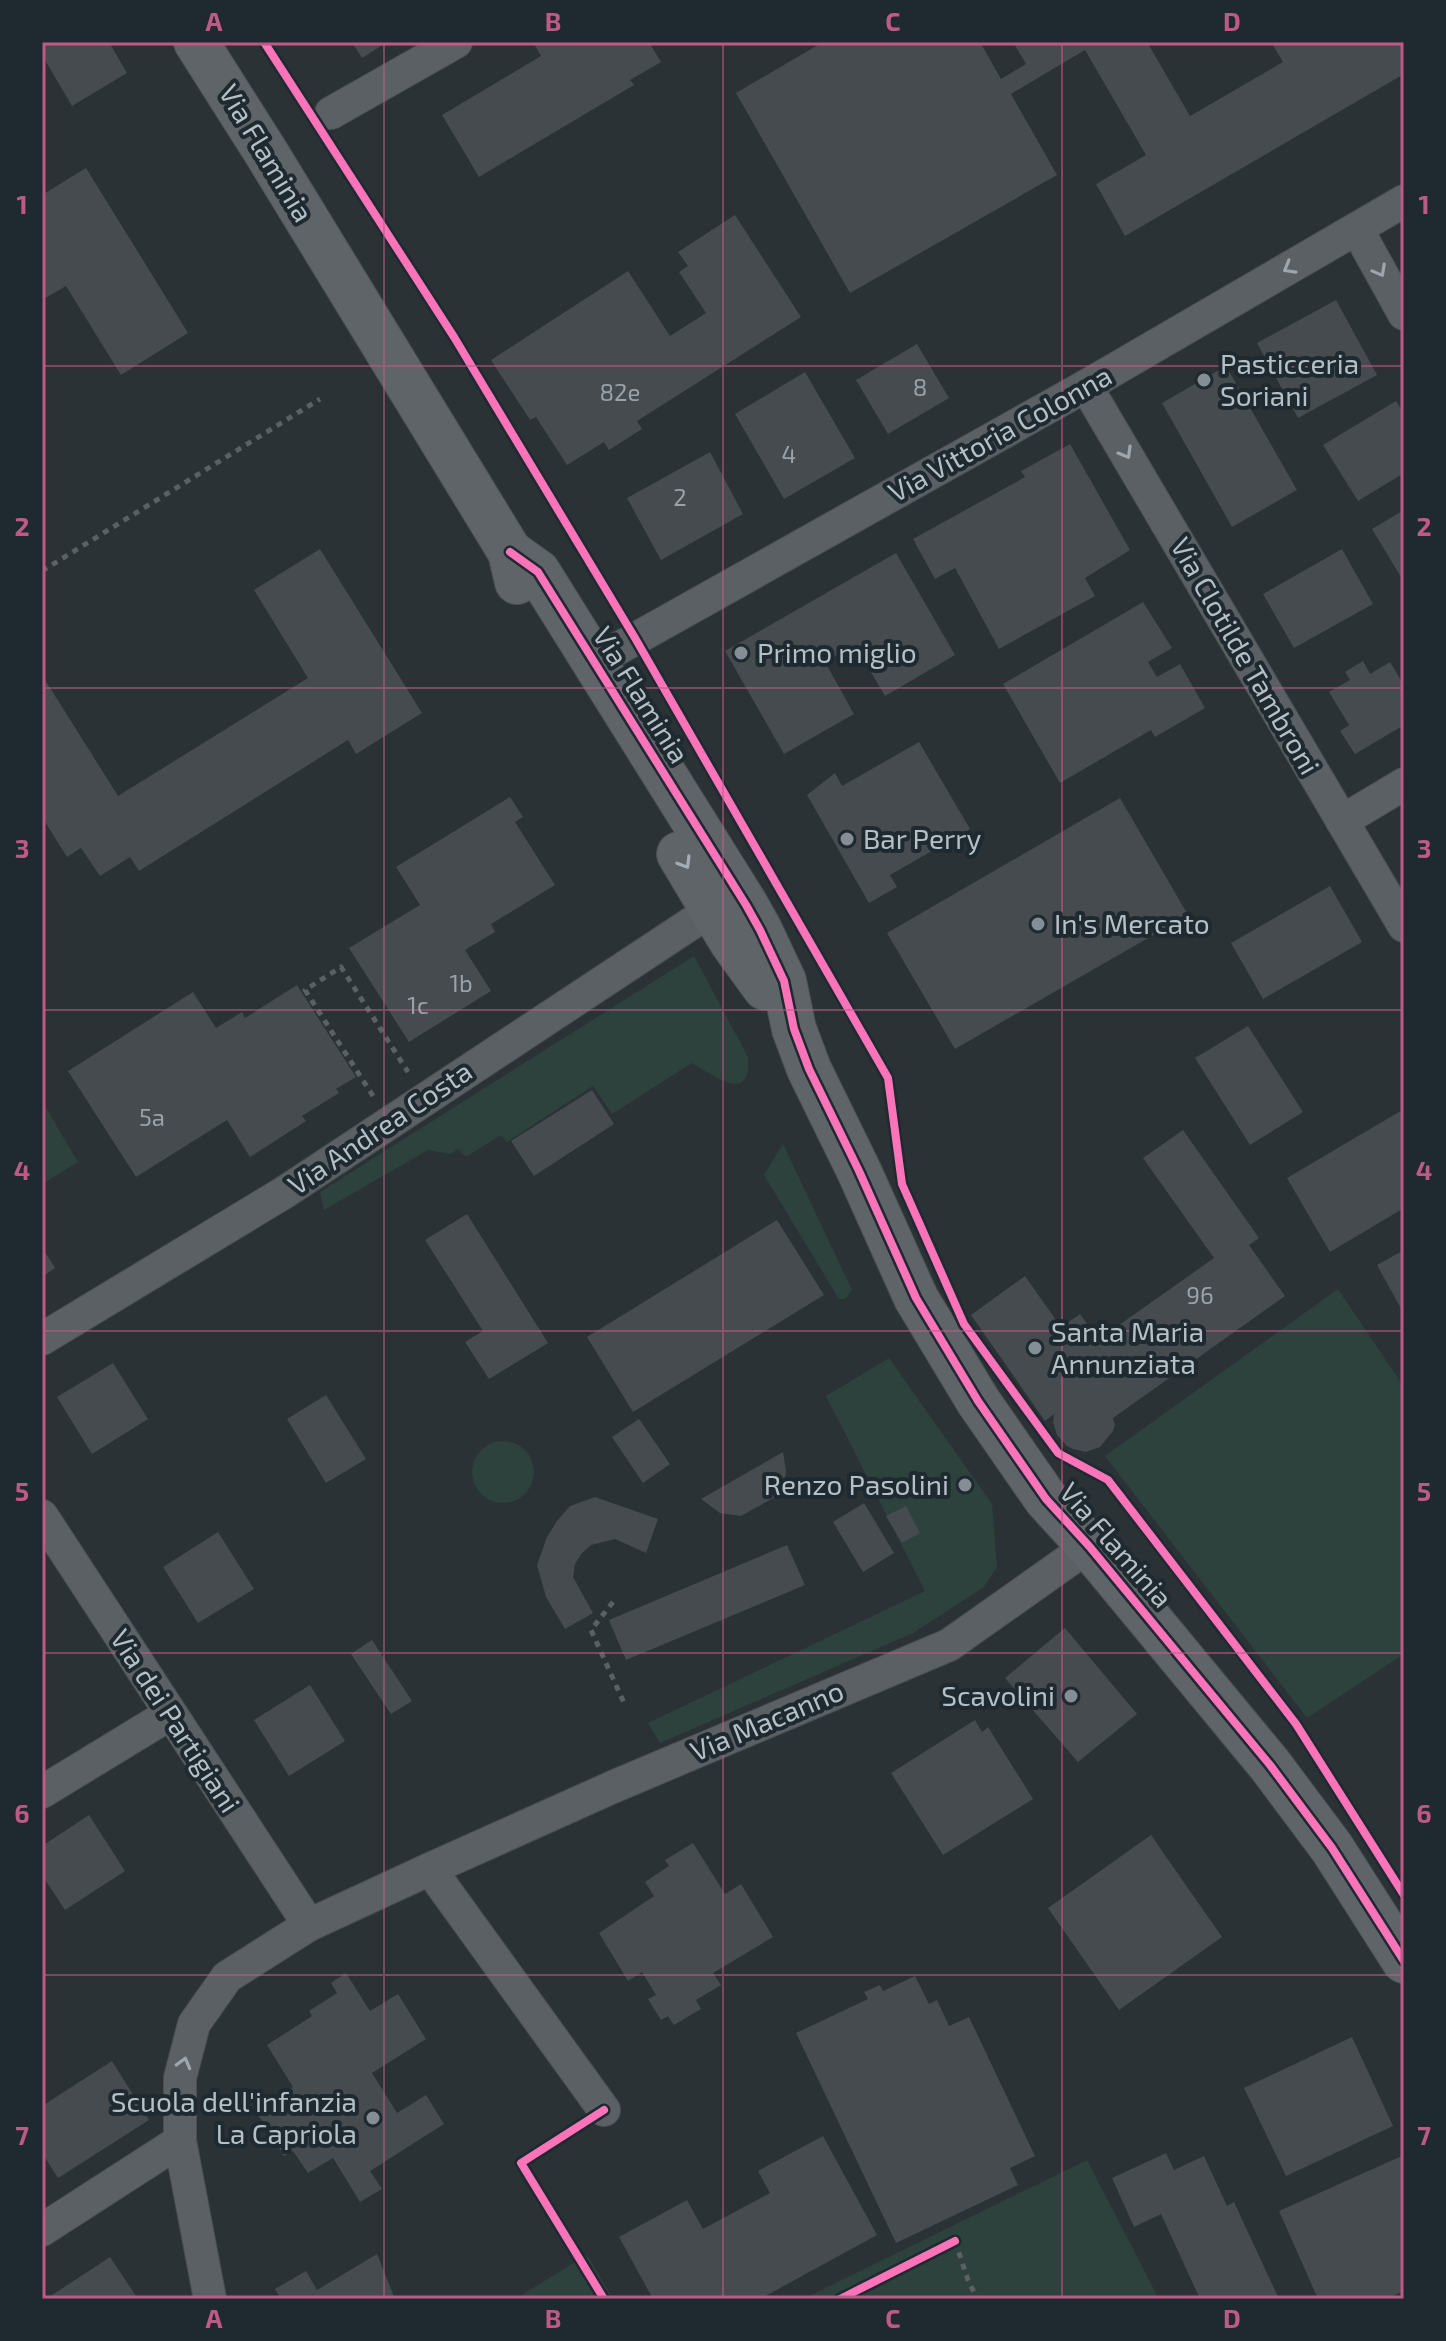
<svg xmlns="http://www.w3.org/2000/svg" width="1446" height="2341" font-family="'Exo 2',sans-serif">
	<rect width="100%" height="100%" fill="#2a3236"/>
	<!-- green -->
	<g fill="#2d413d">
		<path d="M694,956l54,101c4,49 -35,18 -56,6l-80,51 -19,-28 -86,56 -6,-7 -35,22 -8,-8 -7,5 -23,-4 -104,60 -4,-18z"/>
		<path d="M42,1101l36,61 -36,22z"/>
		<path d="M783,1144l69,146 -7,9h-6l-75,-124z"/>
		<path d="M1338,1289l66,98v267l-97,64 -202,-262z"/>
		<path d="M889,1358l103,146 5,63 -13,20 -71,46 -253,110 -12,-20 277,-132 -99,-195z"/>
		<circle cx="503" cy="1472" r="31"/>
		<path d="M1087,2160l72,139h-356z"/>
		<path d="M587,2255l26,44h-98z"/>
	</g>
	<!-- building -->
	<g fill="#454b4f">
		<path d="M48,42h61l18,31 -55,33 -30,-51v-9z"/>
		<path d="M352,42h35l-25,16z"/>
		<path d="M533,42h116l12,20 -31,18 4,5 -155,92 -37,-62 99,-59z"/>
		<path d="M823,42h157l21,37 25,-15 -13,-22h134l43,74 93,-54 -12,-20h133v32l-279,162 -29,-52 50,-29 -61,-105 -74,44 46,81 -207,118 -114,-200z"/>
		<path d="M86,168l102,165 -67,42 -55,-89 -24,14v-105z"/>
		<path d="M735,215l66,102 -164,104 5,8 -33,21 -5,-8 -37,23 -31,-48 -6,3 -39,-60 137,-89 42,65 36,-23 -27,-41 9,-6 -10,-14z"/>
		<path d="M1336,300l41,75 -79,43 -41,-75z"/>
		<path d="M917,344l32,54 -61,36 -32,-54z"/>
		<path d="M1226,366l71,124 -65,37 -70,-124z"/>
		<path d="M805,372l50,86 -71,41 -49,-85z"/>
		<path d="M1396,401l8,13v59l-46,28 -35,-56z"/>
		<path d="M1070,444l60,106 -45,28 10,18 -96,53 -44,-81 -20,11 -22,-40 112,-62 -4,-6z"/>
		<path d="M710,452l33,62 -82,46 -34,-62z"/>
		<path d="M1404,510v72l-32,-53z"/>
		<path d="M320,549l102,164 -66,41 -8,-14 -209,131 -9,-14 -30,19 -19,-28 -14,9 -25,-40v-142l76,121 190,-118 -54,-88z"/>
		<path d="M1342,549l31,55 -79,44 -31,-54z"/>
		<path d="M896,553l59,102 -70,41 -30,-51 -30,17 29,52 -70,40 -59,-103z"/>
		<path d="M1143,602l29,46 -24,14 9,15 23,-13 25,44 -50,29 -4,-7 -91,53 -57,-99z"/>
		<path d="M1363,661l7,13 20,-12 14,23v40l-49,29 -15,-23 9,-6 -20,-33 21,-12 -5,-8z"/>
		<path d="M919,742l51,87 -80,46 7,12 -28,16 -62,-108 28,-22 7,13z"/>
		<path d="M510,797l13,20 -8,5 40,63 -64,39 4,8 -30,18 26,41 -82,51 -60,-94 71,-43 -24,-38z"/>
		<path d="M1120,798l68,117 -233,134 -68,-116z"/>
		<path d="M1330,886l32,56 -99,57 -32,-56z"/>
		<path d="M297,985l59,92 -20,12 3,4 -37,23 4,5 -56,36 -23,-37 -91,57 -68,-106 125,-79 23,36 26,-16 3,6z"/>
		<path d="M1248,1026l55,86 -53,33 -55,-87z"/>
		<path d="M592,1090l22,34 -80,52 -23,-35z"/>
		<path d="M1404,1109v99l-74,44 -43,-74z"/>
		<path d="M1183,1130l76,108 -10,7 36,51 -172,122 2,7 -2,6 -13,16 -14,5 -13,-3 -6,-3 -10,-11 -4,-13 1,-8 -9,7 -74,-106 54,-39 36,51 19,-13 18,26 116,-82 -71,-100z"/>
		<path d="M467,1214l81,129 -59,36 -24,-37 18,-11 -58,-91z"/>
		<path d="M777,1220l47,75 -191,117 -46,-75z"/>
		<path d="M42,1247l13,21 -13,9z"/>
		<path d="M1404,1250v64l-27,-49z"/>
		<path d="M113,1363l35,56 -56,35 -35,-57z"/>
		<path d="M326,1395l40,64 -40,24 -39,-64z"/>
		<path d="M639,1419l31,45 -27,19 -31,-46z"/>
		<path d="M783,1452l3,19 -2,21 -43,24 -21,-3 -19,-14z"/>
		<path d="M595,1497l63,22 -12,34 -31,-14 -24,6 -9,8 -7,11 -2,13 20,36 -28,16 -19,-32 -9,-32 10,-28 10,-16 13,-15z"/>
		<path d="M864,1503l30,50 -31,19 -30,-50z"/>
		<path d="M906,1506l14,27 -18,10 -16,-27z"/>
		<path d="M218,1532l36,57 -56,34 -35,-56z"/>
		<path d="M787,1545l18,40 -179,75 -17,-40z"/>
		<path d="M1065,1628l72,86 -59,48 -73,-84z"/>
		<path d="M372,1640l40,61 -21,13 -40,-60z"/>
		<path d="M310,1685l35,56 -56,35 -35,-56z"/>
		<path d="M975,1720l7,12 6,-5 45,72 -90,56 -52,-82z"/>
		<path d="M89,1815l36,56 -60,39 -23,-35v-29z"/>
		<path d="M1151,1835l71,102 -103,73 -71,-102z"/>
		<path d="M693,1843l32,51 16,-10 32,53 -60,36 8,12 -25,15 5,9 -27,16 -6,-9 -7,4 -13,-21 8,-4 -14,-23 -14,9 -29,-48 55,-37 -9,-14 24,-16 -4,-6z"/>
		<path d="M346,1973l24,38 28,-17 28,45 -54,34 25,40 29,-18 18,29 -74,47 12,18 -22,13 -27,-44 -25,15 -15,-22 -9,5 -29,-46 38,-23 -26,-42 45,-29 -3,-5 28,-18 -6,-10z"/>
		<path d="M915,1976l14,28 8,-4 12,26 20,-9 66,139 -25,12 8,17 -122,58 -100,-210 72,-34 -4,-7 16,-7 3,6z"/>
		<path d="M1352,2037l41,89 -107,50 -42,-88z"/>
		<path d="M112,2061l37,59 -91,58 -16,-25v-47z"/>
		<path d="M823,2136l54,99 -117,64h-107l-34,-62 68,-37 16,29 67,-36 -12,-22z"/>
		<path d="M1166,2153l8,17 30,-14 23,50 7,-4 45,97h-79l-39,-85 -27,13 -22,-49z"/>
		<path d="M1404,2155v136l-18,8h-68l-39,-88z"/>
		<path d="M377,2254l18,45h-114l-6,-10 31,-18 11,19z"/>
		<path d="M110,2257l28,42h-92z"/>
	</g>
	<g fill="none" stroke-linecap="round" stroke-linejoin="round">
		<defs>
			<g id="street">
				<path d="M331,113l125,-71"/>
				<path d="M1357,229l47,85"/>
				<path d="M1086,386l318,540"/>
				<path d="M594,662l492,-276 318,-185"/>
				<path d="M1342,821l62,-37"/>
				<path d="M42,1339l243,-147 428,-283"/>
				<path d="M42,1516l267,409"/>
				<path d="M42,1792l128,-78"/>
				<path d="M430,1869l174,241"/>
				<path d="M42,2230l138,-89"/>
				<path d="M210,2299l-30,-158v-63l14,-54 33,-47 82,-52 121,-56 185,-83 334,-141 140,-99"/>
			</g>
			<g id="secondary">
				<path d="M196,42l71,112 243,398 7,30"/>
				<path d="M510,552l28,20 208,333 14,25 24,51 10,48 15,40 50,102 57,127 62,103 68,98 43,47 181,219 62,83 72,113"/>
				<path d="M679,854l52,87 34,47"/>
			</g>
		</defs>
		<!-- street casing -->
		<use href="#street" stroke="#494e51" stroke-width="34"/>
		<!-- secondary casing -->
		<use href="#secondary" stroke="#494e51" stroke-width="46"/>
		<!-- path -->
		<g stroke="#5a6063" stroke-width="5" stroke-dasharray="6 6" stroke-linecap="butt">
			<path d="M42,571l278,-172"/>
			<path d="M373,1096l-68,-106 36,-23 67,105"/>
			<path d="M613,1602l-22,28 34,75"/>
			<path d="M955,2241l14,42 9,16"/>
		</g>
		<!-- street -->
		<use href="#street" stroke="#5b6064" stroke-width="32"/>
		<!-- secondary -->
		<use href="#secondary" stroke="#5f6468" stroke-width="44"/>
		<defs>
			<g id="cycleway">
				<path d="M264,42l190,295 181,301 253,440 14,106 62,140 94,129 50,27 188,244 108,171"/>
				<path d="M510,552l28,20 208,333 14,25 24,51 10,48 15,40 50,102 57,127 62,103 68,98 43,47 181,219 62,83 72,113"/>
				<path d="M604,2110l-83,53 83,136"/>
				<path d="M840,2299l115,-58"/>
			</g>
		</defs>
		<!-- cycleway casing -->
		<use href="#cycleway" stroke="#1f2930" stroke-width="13"/>
		<!-- cycleway -->
		<use href="#cycleway" stroke="#fb73b8" stroke-width="8"/>
	</g>
	<!-- one-way arrows -->
	<defs><path id="oneway-chevron" d="M-2-3.5L2.5 0L-2 3.5" fill="none" stroke-width="1.6" stroke-linecap="round" stroke-linejoin="round" transform="scale(2)"/></defs>
	<g stroke="#9ea7ae">
		<use href="#oneway-chevron" transform="translate(1289 268) rotate(150)"/>
		<use href="#oneway-chevron" transform="translate(1380 271) rotate(61)"/>
		<use href="#oneway-chevron" transform="translate(1126 453) rotate(60)"/>
		<use href="#oneway-chevron" transform="translate(184 2063) rotate(-75)"/>
	</g>
	<use stroke="#a4adb3" href="#oneway-chevron" transform="translate(685 863) rotate(59)"/>
	<!-- grid -->
	<path fill="none" stroke="#bd5b86" stroke-width="2" stroke-opacity="0.55" d="M384,42v2257M723,42v2257M1062,42v2257M42,366h1362M42,688h1362M42,1010h1362M42,1331h1362M42,1653h1362M42,1975h1362"/>
	<!-- markers -->
	<g fill="#848e94" stroke="#1f2930" stroke-width="3">
		<circle cx="1204" cy="380" r="8"/>
		<circle cx="741" cy="653" r="8"/>
		<circle cx="847" cy="839" r="8"/>
		<circle cx="1038" cy="924" r="8"/>
		<circle cx="1035" cy="1348" r="8"/>
		<circle cx="965" cy="1485" r="8"/>
		<circle cx="1071" cy="1696" r="8"/>
		<circle cx="373" cy="2118" r="8"/>
	</g>
	<g text-anchor="middle" stroke-width="8" stroke-linejoin="round" paint-order="stroke">
		<!-- number labels -->
		<g font-size="24" fill="#99a2a8">
			<text x="920" y="396">8</text>
			<text x="620" y="401">82e</text>
			<text x="789" y="463">4</text>
			<text x="680" y="506">2</text>
			<text x="461" y="992">1b</text>
			<text x="418" y="1014">1c</text>
			<text x="152" y="1126">5a</text>
			<text x="1200" y="1304">96</text>
		</g>
		<!-- street labels -->
		<g font-size="28" fill="#b5bfc6" stroke="#1f2930">
			<text transform="translate(266 153) rotate(59)" y="10">Via Flaminia</text>
			<text transform="translate(1000 434) rotate(-29)" y="10">Via Vittoria Colonna</text>
			<text transform="translate(1245 656) rotate(60)" y="10">Via Clotilde Tambroni</text>
			<text transform="translate(641 695) rotate(58)" y="10">Via Flaminia</text>
			<text transform="translate(380 1128) rotate(-34)" y="10">Via Andrea Costa</text>
			<text transform="translate(1116 1545) rotate(49)" y="10">Via Flaminia</text>
			<text transform="translate(175 1721) rotate(57)" y="10">Via dei Partigiani</text>
			<text transform="translate(767 1721) rotate(-23)" y="10">Via Macanno</text>
		</g>
		<!-- poi labels -->
		<g font-size="28" fill="#b5bfc6" stroke="#1f2930" text-anchor="start">
			<text x="1220" y="374">Pasticceria<tspan x="1220" dy="32">Soriani</tspan></text>
			<text x="757" y="663">Primo miglio</text>
			<text x="863" y="849">Bar Perry</text>
			<text x="1054" y="934">In's Mercato</text>
			<text x="1051" y="1342">Santa Maria<tspan x="1051" dy="32">Annunziata</tspan></text>
			<text x="949" y="1495" text-anchor="end">Renzo Pasolini</text>
			<text x="1055" y="1706" text-anchor="end">Scavolini</text>
			<text x="357" y="2112" text-anchor="end">Scuola dell'infanzia<tspan x="357" dy="32">La Capriola</tspan></text>
		</g>
	</g>
	<!-- border -->
	<rect width="1446" height="2341" fill="none" stroke="#1f2930" stroke-width="88"/>
	<rect x="44" y="44" width="1358" height="2253" fill="none" stroke="#bd5b86" stroke-width="3"/>
	<g font-size="26" text-anchor="middle" font-weight="bold" fill="#bd5b86">
		<text x="214" y="31">A</text>
		<text x="553" y="31">B</text>
		<text x="893" y="31">C</text>
		<text x="1232" y="31">D</text>
		<text x="22" y="214">1</text>
		<text x="1424" y="214">1</text>
		<text x="22" y="536">2</text>
		<text x="1424" y="536">2</text>
		<text x="22" y="858">3</text>
		<text x="1424" y="858">3</text>
		<text x="22" y="1180">4</text>
		<text x="1424" y="1180">4</text>
		<text x="22" y="1501">5</text>
		<text x="1424" y="1501">5</text>
		<text x="22" y="1823">6</text>
		<text x="1424" y="1823">6</text>
		<text x="22" y="2145">7</text>
		<text x="1424" y="2145">7</text>
		<text x="214" y="2328">A</text>
		<text x="553" y="2328">B</text>
		<text x="893" y="2328">C</text>
		<text x="1232" y="2328">D</text>
	</g>
</svg>
